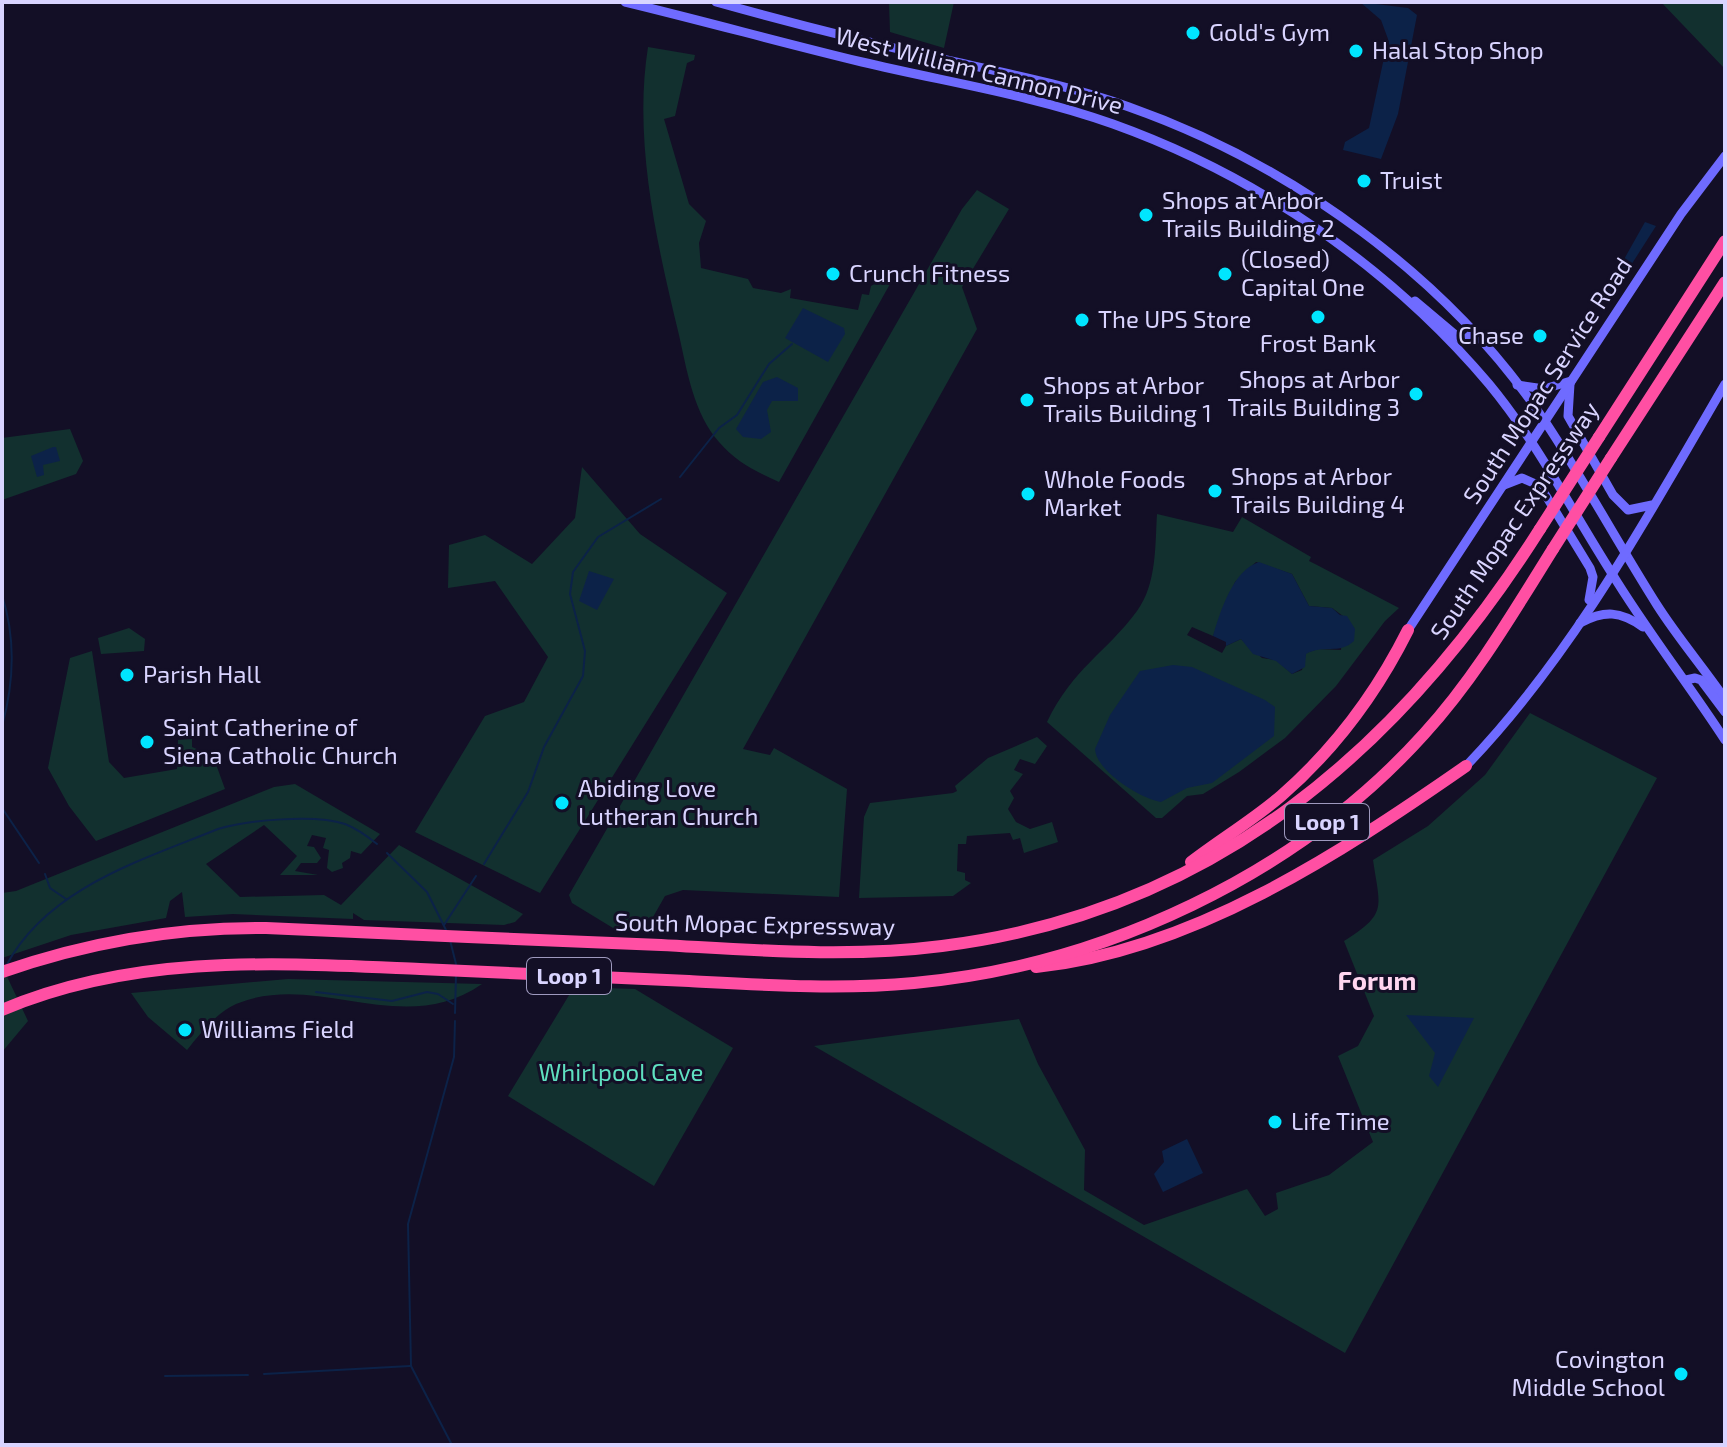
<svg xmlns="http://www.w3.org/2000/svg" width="1727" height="1447" font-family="'Exo 2',sans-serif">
	<rect width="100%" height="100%" fill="#130f26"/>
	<!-- green -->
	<g fill="#12302f" fill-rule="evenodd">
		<path d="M889,2h65l-10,46 -54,-16z"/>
		<path d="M1661,2h64v67z"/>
		<path d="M648,47l47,8 -1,5 -7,3 -12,53 -11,3 25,85 17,17 -7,22 2,25 47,11 5,9 28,5 10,-4 -1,9 68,12 4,-16 7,1 2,-9 9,-5 10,3 -111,198c-24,-11 -43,-20 -60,-40 -25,-28 -32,-71 -40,-107 -22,-91 -46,-194 -31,-288z"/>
		<path d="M977,190l32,19 -47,78 15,42 -234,420 27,6 4,-7 73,41 -8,108 -156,-7 -18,6 -12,21 -40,11 -41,-25 -3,-8 393,-686z"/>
		<path d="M70,429l13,32 -7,13 -74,26v-62z"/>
		<path d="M582,467l58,67 87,59 -187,300 -125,-61 70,-116 39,-14 24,-45 -53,-76 -47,7 1,-43 36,-10 47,29 43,-46z"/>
		<path d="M1157,514l76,18 9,-15 69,40 -2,4 8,4 82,43 -14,13 -49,65 -51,52 -46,34 -36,22 -16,2 -25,22h-6l-109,-96c26,-54 58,-68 90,-111 20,-27 18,-66 20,-97zM1256,562l36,12 17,32 23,2 11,8 -2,34 -23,-1 -12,4 -4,17 -10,4 -16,-14 -14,-2 -21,-19 -15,7 -4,7 -35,-18 5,-8 21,9 22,-54z"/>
		<path d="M129,628l16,11 -1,12 -43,3 -3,-16z"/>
		<path d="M92,651l17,111 15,16 53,-9 1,-29 14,-1v8l21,9 12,33 -129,52 -27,-35 -21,-38 22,-110z"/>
		<path d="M1530,713l127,65 -312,575 -531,-307 205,-27 19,45 47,86 -1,40 60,35 103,-36 18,27 13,-7 -2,-16 53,-18 44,-33 -35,-86 20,-10 16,-30 -30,-75c44,-28 36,-33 29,-81l55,-34 57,-51z"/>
		<path d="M1037,737l10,9 -12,18 -15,-5 -6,11 9,4 -13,17 4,7 -6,11 8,13 14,7 22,-7 6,20 -34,11 -4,-15 -7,2 -3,-7 -43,3 -1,8h-8l-1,27 8,2v7l6,3 -18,13 -94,2 5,-81 6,-14 83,-10 4,-2 -2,-5 33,-28z"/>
		<path d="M295,784l85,50 -19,20 -10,-3 -1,7 -8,5 1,5 -11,4 -5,-4 2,-18 -6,-2 3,-10 -14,-3 -5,11 7,1 7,11 -4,5h-16l-6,8 23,4h-38l17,-19 -33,-31 -58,39 34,33 84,-2 17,10 58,-60 124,69 -8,8 -11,3 -140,-5 -11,-7v6l-120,-5 -48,3 -3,-25 -12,9 -4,17 -95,17 -69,23v-65l14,-2 258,-104z"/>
		<path d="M2,966l26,55 -26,31z"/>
		<path d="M288,979l194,5c-80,56 -164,-14 -246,20 -19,8 -36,30 -49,46l-39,-33 -17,-24z"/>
		<path d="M574,987l61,2 98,59 -79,138 -146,-90z"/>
	</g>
	<!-- water -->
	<g fill="#0c2248">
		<path d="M1360,2l48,6 9,7 -19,99 -17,45 -38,-9 2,-8 24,-14 19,-89 -7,-19z"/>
		<path d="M1645,222l11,4 -46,72 -6,-3z"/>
		<path d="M803,308l41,20 1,6 -17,28 -43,-24z"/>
		<path d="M777,377l21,11v13h-26l-5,9 4,22 -10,7 -18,-2 -7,-8 27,-47z"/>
		<path d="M53,447h3l4,14 -17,4 1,10 -7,2 -6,-21z"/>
		<path d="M1259,562l33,12 17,32 23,2 8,7 7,1 8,13 -1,12c-15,14 -31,3 -48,13l-1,13 -13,7 -16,-13 -23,-7 -12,-15 -15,7v-4l-13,-6c7,-24 20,-66 46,-74z"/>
		<path d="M589,571l25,8 -17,31 -18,-9z"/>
		<path d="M1173,665l19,2 73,33 10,7 -1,29 -62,47 -25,5 -26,14c-20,-3 -65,-31 -66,-53l15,-34 30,-44z"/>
		<path d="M1406,1015l68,3 -36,69 -9,-11 6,-23z"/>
		<path d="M1187,1139l16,34 -40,19 -9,-18 10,-12 -2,-11z"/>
	</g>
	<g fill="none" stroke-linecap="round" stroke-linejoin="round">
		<!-- stream -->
		<g stroke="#0c2248" stroke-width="2">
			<path d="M680,477l39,-49 18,-13 32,-51 23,-20"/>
			<path d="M2,595c14,44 12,88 0,131"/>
			<path d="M2,808l37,55"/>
			<path d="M387,853l40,39 19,38"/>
			<path d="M484,864l44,-72 16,-45 39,-71 2,-25 -15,-57 3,-22 25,-35 63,-38"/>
			<path d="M45,874l5,14 16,11"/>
			<path d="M444,925l32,-49"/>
			<path d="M450,940l6,24"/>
			<path d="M6,966c41,-78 136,-106 212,-137 30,-9 97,-15 127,-5 13,5 22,12 32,20"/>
			<path d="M316,992l76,9 35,-9 11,2 15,10"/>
			<path d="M455,1013l1,-38"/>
			<path d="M264,1374l146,-8"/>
			<path d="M165,1376l83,-1"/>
			<path d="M452,1445l-41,-79 -3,-142 46,-167 1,-36"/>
		</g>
		<!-- secondary -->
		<g stroke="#6f6bff" stroke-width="9">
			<path d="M625,2c79,19 158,41 237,60 84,20 170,33 251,62 145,52 277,143 376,260 48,58 82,125 122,188 35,58 77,111 114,168"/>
			<path d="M716,2c75,21 150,40 226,57 63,14 126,26 187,48 162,57 321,171 417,316 39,59 73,122 111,182 21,33 46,62 68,94"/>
			<path d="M1415,301l44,37 7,1 7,-6"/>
			<path d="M1570,384l-2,32 45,79 15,15 24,-5"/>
			<path d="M1517,385l27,4 27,-8"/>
			<path d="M1504,485l18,-7 18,8 50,82 3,9 -4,23"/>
			<path d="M1580,623c25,-13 40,-12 63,4"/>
			<path d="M1408,630l273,-416 44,-58"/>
			<path d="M1686,680l9,-2 6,2 24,32"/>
			<path d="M1466,766c107,-111 182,-250 259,-382"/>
		</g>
		<!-- highway -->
		<g stroke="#ff4fa3" stroke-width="12">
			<path d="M1599,437l126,-196"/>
			<path d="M1611,458l114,-176"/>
			<path d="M1191,862c30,-23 62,-42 90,-66 54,-47 95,-102 127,-166"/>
			<path d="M1036,967c156,-16 305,-114 430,-201"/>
			<path d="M2,972c86,-30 173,-45 264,-44 132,6 263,12 395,17 94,5 188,13 281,1 270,-34 457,-195 598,-417"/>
			<path d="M2,1010c134,-57 277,-47 418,-41 90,4 179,8 269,12 75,4 150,9 225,2 188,-17 383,-108 510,-249 51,-56 89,-121 129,-185"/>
		</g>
		<!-- highway-bridge -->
		<g stroke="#ff4fa3" stroke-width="12">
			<path d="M1540,529l59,-92"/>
			<path d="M1553,549l58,-91"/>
		</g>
	</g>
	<!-- markers -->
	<g fill="#00e5ff" stroke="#130f26" stroke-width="3">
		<circle cx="1193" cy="33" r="8"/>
		<circle cx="1356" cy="51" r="8"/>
		<circle cx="1364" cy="181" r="8"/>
		<circle cx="1146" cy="215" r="8"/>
		<circle cx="833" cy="274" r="8"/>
		<circle cx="1225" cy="274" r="8"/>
		<circle cx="1318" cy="317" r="8"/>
		<circle cx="1082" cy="320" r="8"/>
		<circle cx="1540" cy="336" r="8"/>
		<circle cx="1416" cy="394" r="8"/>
		<circle cx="1027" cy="400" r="8"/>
		<circle cx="1215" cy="491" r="8"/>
		<circle cx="1028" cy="494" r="8"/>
		<circle cx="127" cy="675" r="8"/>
		<circle cx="147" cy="742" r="8"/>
		<circle cx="562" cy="803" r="8"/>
		<circle cx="185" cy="1030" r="8"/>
		<circle cx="1275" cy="1122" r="8"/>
		<circle cx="1681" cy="1374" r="8"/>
	</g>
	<g text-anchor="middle" stroke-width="6" stroke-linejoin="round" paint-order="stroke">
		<!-- shield labels -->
		<g fill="#130f26" stroke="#9e99be" stroke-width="2">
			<rect x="1285" y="804" width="84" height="36" rx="6"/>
			<rect x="527" y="958" width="84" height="36" rx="6"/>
		</g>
		<g font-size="22" font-weight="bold" fill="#d9d4ff">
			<text x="1327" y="830">Loop 1</text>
			<text x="569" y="984">Loop 1</text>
		</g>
		<!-- poi labels -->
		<g font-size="24" fill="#d9d4ff" stroke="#130f26" text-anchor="start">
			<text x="1209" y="41">Gold's Gym</text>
			<text x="1372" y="59">Halal Stop Shop</text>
			<text x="1380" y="189">Truist</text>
			<text x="1162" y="209">Shops at Arbor<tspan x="1162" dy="28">Trails Building 2</tspan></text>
			<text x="1241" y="268">(Closed)<tspan x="1241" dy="28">Capital One</tspan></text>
			<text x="849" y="282">Crunch Fitness</text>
			<text x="1098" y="328">The UPS Store</text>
			<text x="1524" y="344" text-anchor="end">Chase</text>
			<text x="1318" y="352" text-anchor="middle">Frost Bank</text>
			<text x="1400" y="388" text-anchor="end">Shops at Arbor<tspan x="1400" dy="28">Trails Building 3</tspan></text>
			<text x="1043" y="394">Shops at Arbor<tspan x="1043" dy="28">Trails Building 1</tspan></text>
			<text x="1231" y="485">Shops at Arbor<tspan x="1231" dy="28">Trails Building 4</tspan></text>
			<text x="1044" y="488">Whole Foods<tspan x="1044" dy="28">Market</tspan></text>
			<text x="143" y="683">Parish Hall</text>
			<text x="163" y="736">Saint Catherine of<tspan x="163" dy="28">Siena Catholic Church</tspan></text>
			<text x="578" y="797">Abiding Love<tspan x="578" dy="28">Lutheran Church</tspan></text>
			<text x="201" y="1038">Williams Field</text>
			<text x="1291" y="1130">Life Time</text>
			<text x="1665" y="1368" text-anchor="end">Covington<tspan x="1665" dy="28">Middle School</tspan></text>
		</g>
		<!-- street labels -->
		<g font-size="24" fill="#d9d4ff" stroke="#130f26">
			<text transform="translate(979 71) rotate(14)" y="8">West William Cannon Drive</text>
			<text transform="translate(1548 381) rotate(-57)" y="8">South Mopac Service Road</text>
			<text transform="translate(1515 521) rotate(-56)" y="8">South Mopac Expressway</text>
			<text transform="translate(755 925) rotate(1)" y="8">South Mopac Expressway</text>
		</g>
		<!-- park labels -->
		<g font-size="24" fill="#5fe0c0" stroke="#130f26">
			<text x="621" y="1081">Whirlpool Cave</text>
		</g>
		<!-- neighbourhood labels -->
		<g font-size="26" font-weight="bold" fill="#ffd6f0" stroke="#130f26">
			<text x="1377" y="990">Forum</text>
		</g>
	</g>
	<!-- border -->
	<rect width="1727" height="1447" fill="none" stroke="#d9d4ff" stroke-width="8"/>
</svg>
